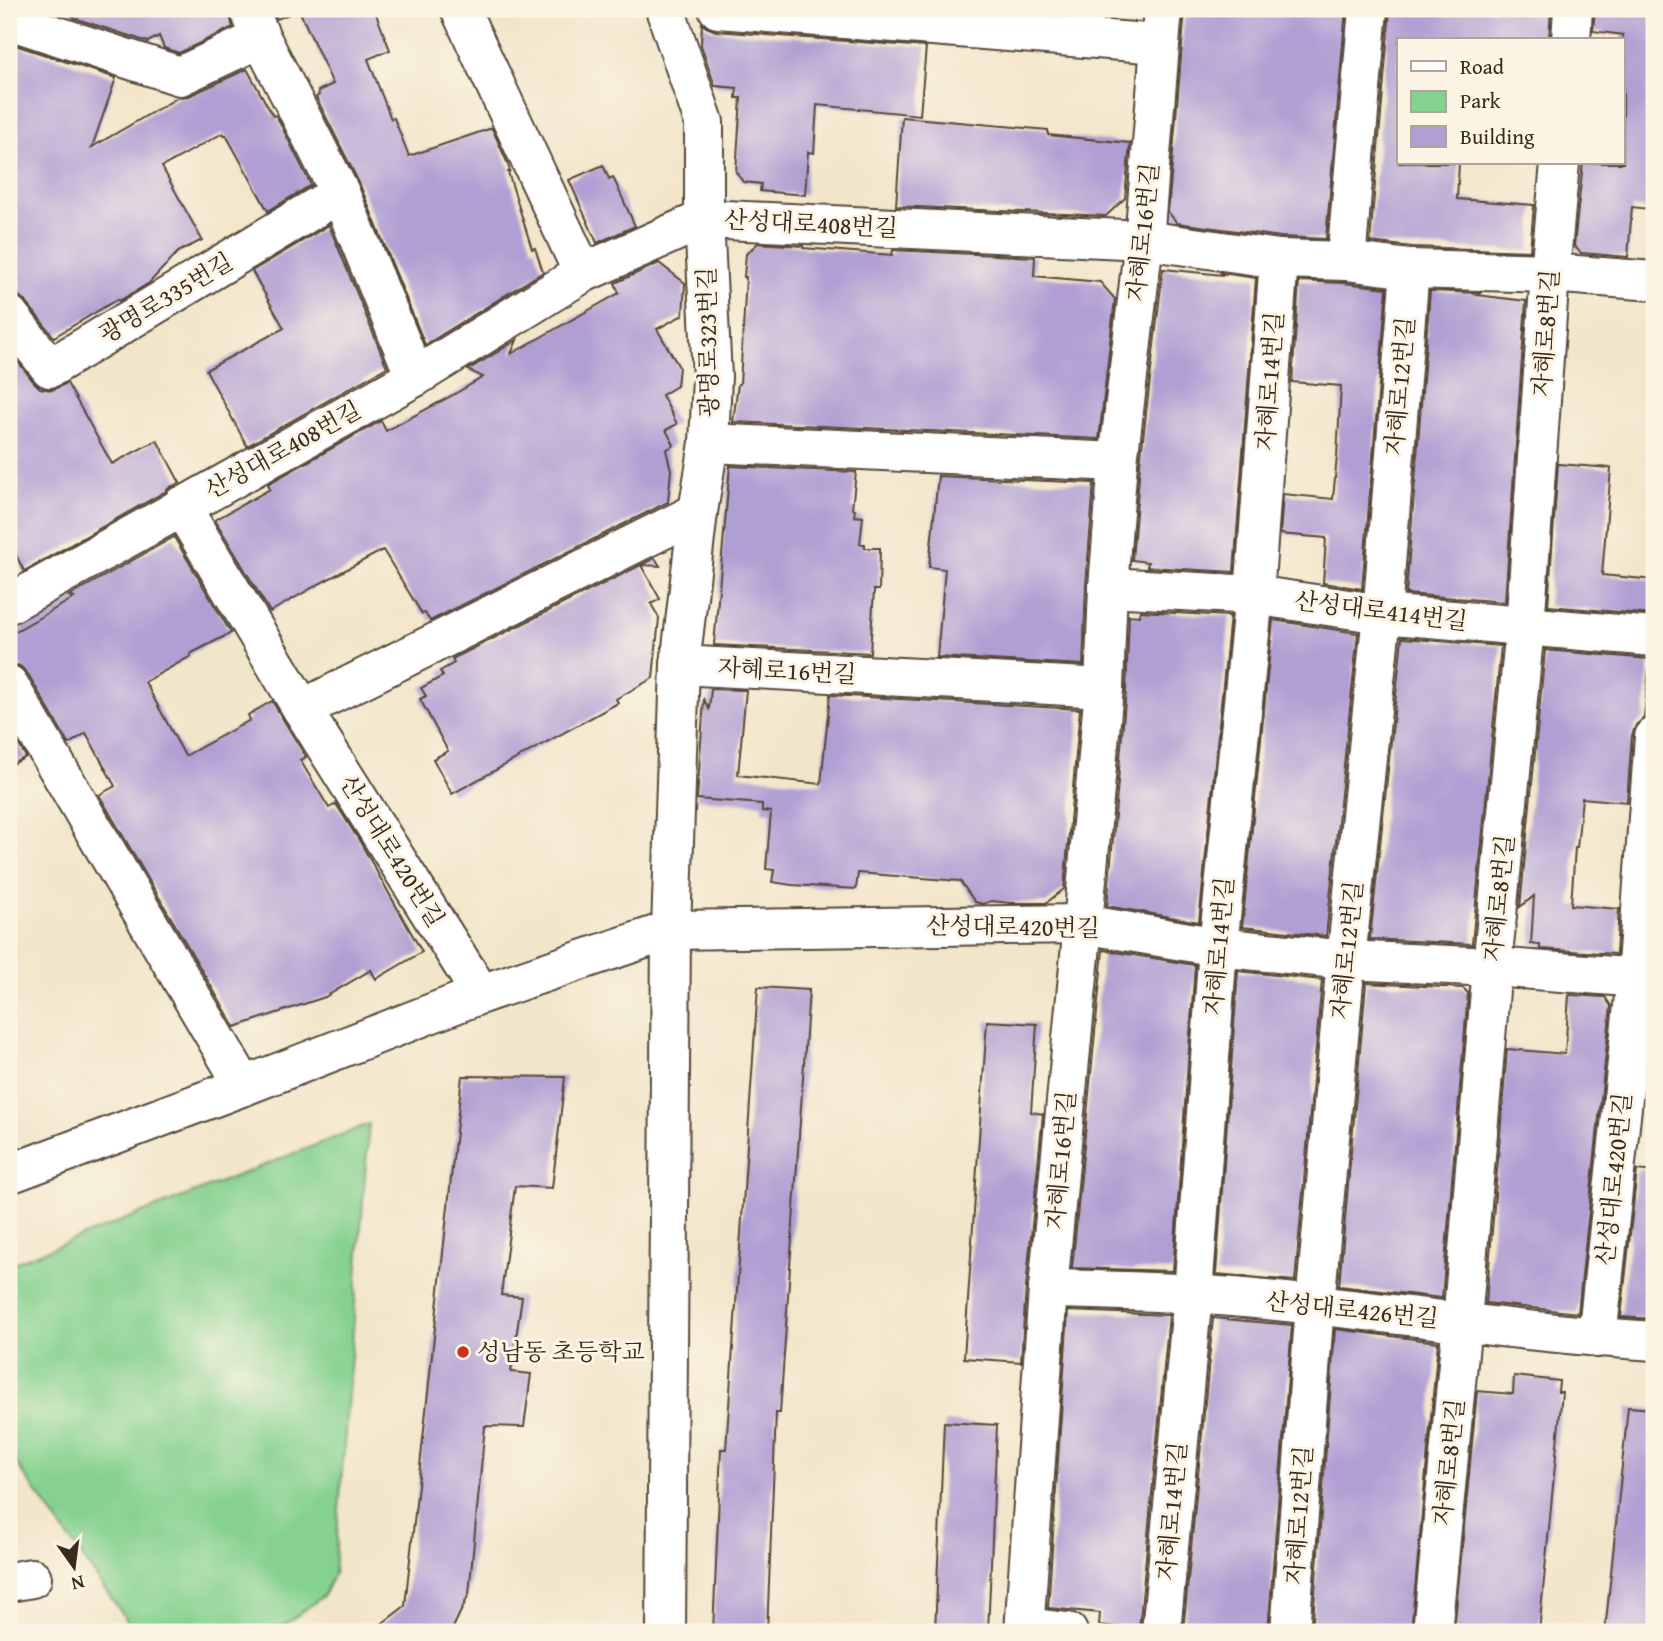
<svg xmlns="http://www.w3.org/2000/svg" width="1663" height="1641" font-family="'Gentium Book Plus','Noto Serif KR',serif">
	<rect width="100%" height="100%" fill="#fcf5e5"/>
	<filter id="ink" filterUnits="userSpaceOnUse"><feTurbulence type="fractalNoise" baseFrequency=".0143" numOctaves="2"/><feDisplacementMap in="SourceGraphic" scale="14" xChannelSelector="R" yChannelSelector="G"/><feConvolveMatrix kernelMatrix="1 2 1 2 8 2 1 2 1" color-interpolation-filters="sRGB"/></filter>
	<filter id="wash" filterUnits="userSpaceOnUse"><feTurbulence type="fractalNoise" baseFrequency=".00686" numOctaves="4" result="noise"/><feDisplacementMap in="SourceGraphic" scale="28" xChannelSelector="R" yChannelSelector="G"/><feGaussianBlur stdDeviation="1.57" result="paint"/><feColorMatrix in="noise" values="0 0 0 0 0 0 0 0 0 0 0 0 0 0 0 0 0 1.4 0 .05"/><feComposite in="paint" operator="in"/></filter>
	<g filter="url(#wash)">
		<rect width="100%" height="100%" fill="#f2e6ca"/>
		<!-- green -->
		<path fill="#85d18f" stroke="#607e56" stroke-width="2" d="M369,1124l-35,450 -11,22 -48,36h-140l-126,-179v-188z"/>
		<g id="blocks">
			<!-- building -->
			<g fill="#b09fd3">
				<path d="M68,9h160l5,18 -54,26 -15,-5 -5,-12 -11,6 -74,-24z"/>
				<path d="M273,9h101l16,41 -22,9 23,60 3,-1 15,38 83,-28 15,34 3,9 -2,1 24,77 3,-1 8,24 -118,73 -65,-160 -44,-88 3,-2 -1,-4 15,-7 -34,-74 -22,9z"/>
				<path d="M1185,9h161l-20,230 -45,-2 -104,-14 -9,-11z"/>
				<path d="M1390,9h161l-2,31h-150v123h60l-2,36 77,6 -4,46 -118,-4 -42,-5z"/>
				<path d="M1595,9h59v199h-5v1l-17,-2 -4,50 -47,-4 -7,-7 9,-83h40v-128l-30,-4z"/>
				<path d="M702,23l4,4 10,4 210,16 -6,68 -103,-10 -3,48 -6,-1 -3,43 -45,-4 1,-7 -18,-2 -7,-10 5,-74h-5l1,-10 -22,-2 -14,-41z"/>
				<path d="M9,43l107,35 -24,69 87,-50 10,-1 58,-27 26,47 3,-1 35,70 -43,26 -42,-76 -1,1 -2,-3 -61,34 40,73 -24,12 -29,31 -30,18 -1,-2 -64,38 -28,-35 -8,-7 -9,-1z"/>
				<path d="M902,117l146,13v5l82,8 -5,55 -19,18 -210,-10z"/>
				<path d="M603,165l6,14 4,-2 22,49 -38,17 -28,-63z"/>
				<path d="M329,225l58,142 -140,79 -41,-76 78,-42 -32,-57z"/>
				<path d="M758,243l45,3v2l89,7 1,-5 142,7 -1,19 66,6 15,17 -16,140 -366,-17 5,-38h2l6,-107h-2l2,-23z"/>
				<path d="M659,263l26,20 -2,32 -26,14 22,38 -2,19 -15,9 15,29 -11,6 8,15 -8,5 5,20 -3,32 -238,119 -5,-8 -3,1 -39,-64 -64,34 -49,28 -55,-92 55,-31 -2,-5 113,-63 5,10 67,-36 30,-18 -15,-7 49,-30 -6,14 108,-61 -4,-10z"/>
				<path d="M1163,269l60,6 -2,-2 35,5 -22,294 -87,-5 1,-5 -16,-2 8,-96z"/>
				<path d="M1299,281l45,2 43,5 -25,301 -39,-6 3,-45 -46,-4 3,-40 50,5 4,-43 4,-70 -49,-4z"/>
				<path d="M1430,291l50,2 -3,2 49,6 -21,301 -99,-8z"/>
				<path d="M9,350l24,31 7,7 12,2 15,-7 45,81 45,-24 23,43 -10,4 -4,4 -142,80 -15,-30z"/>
				<path d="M1558,464l53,4 -9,107 52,5v35l-106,-9z"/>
				<path d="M730,466l126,6 -4,37h3l-1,7 9,1 -3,27h5v4h15l-1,42h-5l-4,63 -156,-8z"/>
				<path d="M938,476l156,7 -8,103 -3,79 -146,-8 8,-88 -16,-2z"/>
				<path d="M174,537l57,96 -41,21 1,2 -46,26 40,74 65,-36 -2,-5 24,-14 34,56 -6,3 29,48 7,-4 23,36 63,112 -46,27 -5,-9 -46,27 -90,30 -136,-232 16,-9 -29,-53 -17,11 -41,-70 -8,-8 -11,-3v-28l65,-37 -5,-2z"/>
				<path d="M655,558l5,8 -19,-1 19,34 -9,5 8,14 -6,60 -37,21 2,4 -166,91 -19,-35 15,-8 -28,-52 6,-3 -5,-8 22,-12 -3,-5 14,-8 -2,-4z"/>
				<path d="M1140,611l90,5 -31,306 -92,-16 19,-216 3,-75 10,1z"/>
				<path d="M1273,620l85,13 -32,303 -84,-9z"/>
				<path d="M1402,638l99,8 -29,298 -102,-5z"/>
				<path d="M1545,650l105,9 -6,59 -8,7 -4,10 -5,67 -45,-4 -5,50h-2l-4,57 48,4 -3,45 -76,-5v-4l-9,-1 3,-48 -14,11z"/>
				<path d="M711,689l35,1 -8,85 83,9 9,-89 250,14 -16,180 -18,14h-35l-20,-2 -8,3 -8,-2 -15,-21 -102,-8 -2,16 -64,-4 -20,-3 2,-12 -8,-1 5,-57 -9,-1v-7l-65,-5 7,-99 5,9z"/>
				<path d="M9,728l17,29 -17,9z"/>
				<path d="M1103,950l92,15 -22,306 -101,-3z"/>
				<path d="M1238,971l84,9 -27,301 -79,-7z"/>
				<path d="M1366,983l97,5 5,5 -26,305 -103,-12z"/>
				<path d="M758,987l51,3 -29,423h-4l-9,219h-54l8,-183h5z"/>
				<path d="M1569,995l36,2 6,9 -33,307 -92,-10 21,-254 58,5z"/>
				<path d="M987,1021l50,3 -6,88 12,2 -17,173 -5,75 -57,-4z"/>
				<path d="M462,1076l103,1 -13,111 -37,-2 -14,109 21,2 -11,75 20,2 -7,53 -39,-1 -16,168 -18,38h-80l34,-26z"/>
				<path d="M1637,1170l17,2v147l-33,-2z"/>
				<path d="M1068,1311l101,4 -30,315 -40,-5 1,-12 -52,-5z"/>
				<path d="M1213,1318l79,7 -24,306 -14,-1v2h-71z"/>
				<path d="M1335,1329l103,13 -27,290h-99z"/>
				<path d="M1514,1376l45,5 -1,11h4l-23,240 -85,-1 23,-240 36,3z"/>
				<path d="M1628,1407l26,2v223h-49z"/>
				<path d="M944,1422l53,3 -9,207h-53z"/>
			</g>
		</g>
	</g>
	<g filter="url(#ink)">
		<use href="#blocks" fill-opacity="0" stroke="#564638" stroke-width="2"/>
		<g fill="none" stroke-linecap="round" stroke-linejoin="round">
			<defs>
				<g id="minor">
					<path d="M249,9l12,29 79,155 75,184"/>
					<path d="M460,9l123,264"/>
					<path d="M665,9l39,113v97l8,158 -3,66 -11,69 -18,153 -9,265 -5,702"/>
					<path d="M718,9l441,35"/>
					<path d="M9,20l171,56 81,-38"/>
					<path d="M1571,40l2,-31"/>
					<path d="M1346,261l22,-252"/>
					<path d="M9,315l41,53 290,-175"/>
					<path d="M709,443l409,19"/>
					<path d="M181,506l121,203 179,285"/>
					<path d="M1108,587l146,8 128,19 272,23"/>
					<path d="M9,604l406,-227 168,-104 121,-54 440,21 135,19 67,2 64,8 140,4 104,8"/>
					<path d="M680,665l424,23"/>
					<path d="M9,685l235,401"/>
					<path d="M302,709l396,-197"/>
					<path d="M9,1174l235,-88 237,-92 190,-64 412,-6 135,23 128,13 146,7 162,12"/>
					<path d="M1048,1289c48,1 97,2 144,5 155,10 308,38 462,47"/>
					<path d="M1597,1338l39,-360 18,-241"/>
					<path d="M9,1582l23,-4"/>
					<path d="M1025,1627l43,5"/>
					<path d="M1024,1632l24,-343 35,-365 21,-236 4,-101 10,-125 26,-222 19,-231"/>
					<path d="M1161,1632l32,-338 25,-347 36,-352 25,-336"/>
					<path d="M1290,1632l25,-327 31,-345 36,-346 28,-345"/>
					<path d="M1432,1632l30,-310 30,-355 33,-340 25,-354 10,-110"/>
				</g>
			</defs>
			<!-- minor casing -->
			<use href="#minor" stroke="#564638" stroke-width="42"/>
			<!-- minor -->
			<use href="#minor" stroke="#fff" stroke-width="38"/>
		</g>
	</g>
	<!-- markers -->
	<circle fill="#c8321e" stroke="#fcf5e5" stroke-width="2.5" cx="463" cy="1352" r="7"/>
	<g text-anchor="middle" stroke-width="6" stroke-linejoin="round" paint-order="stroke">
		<!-- street labels -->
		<g font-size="24" fill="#3b2a1e" stroke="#fcf5e5">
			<text transform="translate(811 224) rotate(3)" y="8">산성대로408번길</text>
			<text transform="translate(1143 232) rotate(-84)" y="8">자혜로16번길</text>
			<text transform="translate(166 298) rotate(-31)" y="8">광명로335번길</text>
			<text transform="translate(1546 333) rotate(-86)" y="8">자혜로8번길</text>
			<text transform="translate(708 342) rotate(-91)" y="8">광명로323번길</text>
			<text transform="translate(1270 381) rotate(-86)" y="8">자혜로14번길</text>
			<text transform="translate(1400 386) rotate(-85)" y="8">자혜로12번길</text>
			<text transform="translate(283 450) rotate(-29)" y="8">산성대로408번길</text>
			<text transform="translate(1381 611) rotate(7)" y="8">산성대로414번길</text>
			<text transform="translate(787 671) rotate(3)" y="8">자혜로16번길</text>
			<text transform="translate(392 851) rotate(58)" y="8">산성대로420번길</text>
			<text transform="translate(1499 898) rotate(-84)" y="8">자혜로8번길</text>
			<text transform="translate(1013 927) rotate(1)" y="8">산성대로420번길</text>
			<text transform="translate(1219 946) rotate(-85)" y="8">자혜로14번길</text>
			<text transform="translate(1347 950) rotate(-84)" y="8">자혜로12번길</text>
			<text transform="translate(1061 1160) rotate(-85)" y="8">자혜로16번길</text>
			<text transform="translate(1614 1179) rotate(-84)" y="8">산성대로420번길</text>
			<text transform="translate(1352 1310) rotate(6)" y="8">산성대로426번길</text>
			<text transform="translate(1449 1462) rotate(-84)" y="8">자혜로8번길</text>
			<text transform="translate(1172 1511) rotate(-85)" y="8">자혜로14번길</text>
			<text transform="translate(1299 1515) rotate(-86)" y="8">자혜로12번길</text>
		</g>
		<!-- poi labels -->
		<g font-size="24" fill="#3b2a1e" stroke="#fcf5e5" text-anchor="start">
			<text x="477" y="1360">성남동 초등학교</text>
		</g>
	</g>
	<!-- margin -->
	<rect width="1663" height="1641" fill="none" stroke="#fcf5e5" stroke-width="35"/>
	<!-- legend -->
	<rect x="1397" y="38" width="228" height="126" fill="#fcf5e5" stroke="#afa495" stroke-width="2"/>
	<rect x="1411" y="61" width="35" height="10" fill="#ffffff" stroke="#afa495" stroke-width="2"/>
	<text x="1460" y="74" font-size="21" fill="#3b2a1e">Road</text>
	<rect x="1411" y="91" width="35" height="21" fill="#85d18f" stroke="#afa495" stroke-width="2"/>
	<text x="1460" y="108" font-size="21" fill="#3b2a1e">Park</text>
	<rect x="1411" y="126" width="35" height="21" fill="#b09fd3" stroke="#afa495" stroke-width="2"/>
	<text x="1460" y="144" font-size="21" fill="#3b2a1e">Building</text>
	<!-- north arrow -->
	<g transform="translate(74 1567) rotate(166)" stroke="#fcf5e5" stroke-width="5" paint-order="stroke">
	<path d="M0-5L12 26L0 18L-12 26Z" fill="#3b2a1e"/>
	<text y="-10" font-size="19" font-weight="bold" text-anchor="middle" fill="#3b2a1e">N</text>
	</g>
</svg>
